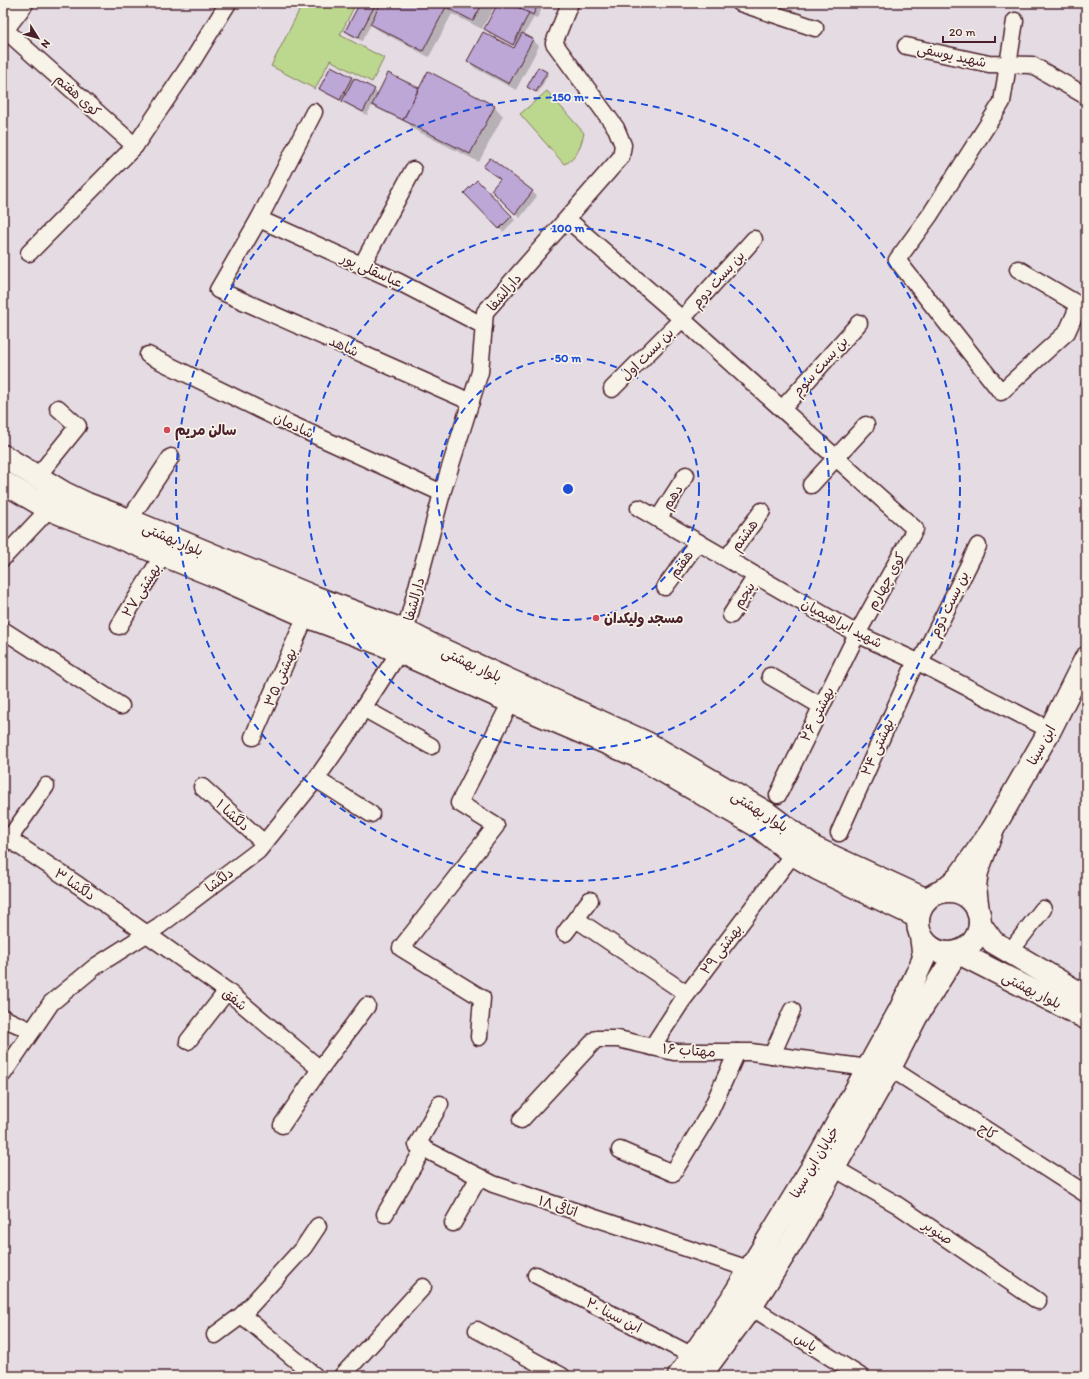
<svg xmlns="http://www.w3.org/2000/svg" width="1089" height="1379" font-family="Itim,'Playpen Sans Arabic',sans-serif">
	<rect width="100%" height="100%" fill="#e5dce3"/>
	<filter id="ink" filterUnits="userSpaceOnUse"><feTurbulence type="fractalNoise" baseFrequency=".025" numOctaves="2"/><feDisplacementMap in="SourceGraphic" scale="8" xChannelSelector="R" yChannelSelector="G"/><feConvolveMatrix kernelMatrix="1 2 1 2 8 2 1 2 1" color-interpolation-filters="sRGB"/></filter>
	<g filter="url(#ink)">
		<!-- green -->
		<g fill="#bcd78e" stroke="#837b5c">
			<path d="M303,3h53l-16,32 44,23 -12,24 -42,-22 -15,29 -44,-23z"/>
			<path d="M547,91l37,42c-3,12 -7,27 -20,31l-44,-50z"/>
		</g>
		<!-- shadow -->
		<g fill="#0003">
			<path d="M361,3h135l-14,26 -30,-15 -23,43 -51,-27 -7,-6 -9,17 -12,-6 -4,-4z"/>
			<path d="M499,3h46l-8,15 -3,-1 -10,18 9,5 6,6 -23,44 -41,-22 -7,-7 46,-11 2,-3 -27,-14 -4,-4z"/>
			<path d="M332,68l42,22 5,5 39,-6 2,1 9,-17 66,34 8,9 -24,46 -66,-33 -4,-5 -31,-15 -5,-5 -6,11 -42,-22 -4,-4z"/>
			<path d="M546,73l2,2 -10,18 -8,-4z"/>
			<path d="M491,160l46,36 -17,22 -27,-28 8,-10 -16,-13z"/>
			<path d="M477,181l38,39 -12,12 -38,-39z"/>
		</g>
		<!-- building -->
		<g fill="#bca7d6" stroke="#4a1f2b">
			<path d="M360,3h16l-18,35 -13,-7z"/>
			<path d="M381,3h57l8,4 -23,44 -53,-27z"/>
			<path d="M438,3h45l-10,18z"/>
			<path d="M498,3h12l19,10 -16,32 -29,-16z"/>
			<path d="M510,3h29l-6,12z"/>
			<path d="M483,32l31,16 8,-15 11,6 -24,45 -42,-23z"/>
			<path d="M331,66l21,11 -12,23 -21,-11z"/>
			<path d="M538,67l9,5 -11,20 -9,-5z"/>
			<path d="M428,71l67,35 -25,48 -67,-34z"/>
			<path d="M388,73l31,15 -16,32 -31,-15z"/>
			<path d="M354,78l21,11 -12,23 -21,-11z"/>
			<path d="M490,158l43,33 -18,23 -24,-24 9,-11 -17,-12z"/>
			<path d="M477,180l35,36 -13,13 -35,-36z"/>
		</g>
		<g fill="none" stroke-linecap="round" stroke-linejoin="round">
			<defs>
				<g id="street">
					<path d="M740,3l75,25"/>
					<path d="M1015,21l-13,81 -72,113 -33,45 104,132 66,-60 12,-27 -61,-36"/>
					<path d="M3,28l132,118"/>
					<path d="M906,46l83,18 43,1 54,31"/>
					<path d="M314,112l-55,107 -41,71 253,112"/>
					<path d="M259,219l140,63 85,44"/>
					<path d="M567,219l115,100 233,210 -58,105 -79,161"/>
					<path d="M29,253l106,-107 58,-86 35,-57"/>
					<path d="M362,265l51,-95"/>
					<path d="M148,355l129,63 165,75"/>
					<path d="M612,389l70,-70 72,-80"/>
					<path d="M782,409l77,-86"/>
					<path d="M37,477l41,-51 -20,-18"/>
					<path d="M811,485l55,-60"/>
					<path d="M639,508l218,126 59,27 134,69"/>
					<path d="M658,519l28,-44"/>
					<path d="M129,520l42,-63"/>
					<path d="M3,558l46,-49"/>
					<path d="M727,558l35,-47"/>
					<path d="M665,587l33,-45"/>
					<path d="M731,615l25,-39"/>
					<path d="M119,626l44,-71"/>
					<path d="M3,630l118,76"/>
					<path d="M920,663l58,-117"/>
					<path d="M770,676l51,30"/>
					<path d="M363,708l68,38"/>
					<path d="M253,737l53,-121"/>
					<path d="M316,779l55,35"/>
					<path d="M202,787l62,56"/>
					<path d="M839,833l77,-172"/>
					<path d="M3,835l75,50 149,106 93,78"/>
					<path d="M9,839l37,-53"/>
					<path d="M576,919l111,75"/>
					<path d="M565,933l25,-33"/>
					<path d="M1009,953l34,-44"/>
					<path d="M3,1018l29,13"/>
					<path d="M479,1037l3,-39 -81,-50 95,-122 -37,-23 52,-101"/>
					<path d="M188,1041l39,-50"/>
					<path d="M652,1047l30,-46 111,-147"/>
					<path d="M772,1055l20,-45"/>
					<path d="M890,1068l196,126"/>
					<path d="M3,1074l48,-71 45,-37 63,-40 99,-75 58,-72 38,-54 9,-17 37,-57 42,-158 38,-121 5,-60 136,-155 2,-12 -7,-17 -62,-85 16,-40"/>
					<path d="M440,1104l-23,41 76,39 256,85"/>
					<path d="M521,1120l75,-81h22l56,13h77l117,16"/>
					<path d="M282,1125l38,-56 47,-63"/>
					<path d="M620,1150l53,23 36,-59 28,-62"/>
					<path d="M834,1168l62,36 142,97"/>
					<path d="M385,1214l39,-66"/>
					<path d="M453,1223l26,-46"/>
					<path d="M536,1275l157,81"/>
					<path d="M751,1307l109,69"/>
					<path d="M242,1315l73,61"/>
					<path d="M477,1330l85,46"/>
					<path d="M215,1335l27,-20 62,-68 14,-21"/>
					<path d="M342,1376l81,-89"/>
				</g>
				<g id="secondary">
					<path d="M3,28l19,-25"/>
					<path d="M3,456l61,37 23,11 42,16 185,77 91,34 27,14 215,98 120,70 47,35 113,52"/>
					<path d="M3,482l46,27 169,68 88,39 78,29 127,57 128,55 120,70 34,27 25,15 100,48"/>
					<path d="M993,829l57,-99 36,-72"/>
					<circle cx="949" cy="922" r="31"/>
					<path d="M941,892l17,-14 35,-49 -16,43 -2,14 3,26"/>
					<path d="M980,924l13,18 93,55"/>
					<path d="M679,1376l52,-76 87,-142 56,-101 26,-47 24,-52 -3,-22"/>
					<path d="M700,1376l51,-69 44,-70 95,-169 26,-51 41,-65 129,66"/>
				</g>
			</defs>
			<!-- street casing -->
			<use href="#street" stroke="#4a1f2b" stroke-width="19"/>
			<!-- secondary casing -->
			<use href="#secondary" stroke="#4a1f2b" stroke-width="25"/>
			<!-- street -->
			<use href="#street" stroke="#f7f3e8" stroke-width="16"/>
			<!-- secondary -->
			<use href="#secondary" stroke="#f7f3e8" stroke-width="22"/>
		</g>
	</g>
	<!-- distance rings -->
	<g fill="none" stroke="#1d4ed8" stroke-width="2" stroke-dasharray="7 5">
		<circle cx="568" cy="489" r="131"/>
		<circle cx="568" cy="489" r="261"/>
		<circle cx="568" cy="489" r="392"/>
	</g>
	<!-- markers -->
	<g fill="#d1495b" stroke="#f7f3e8" stroke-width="1.5">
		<circle cx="167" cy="430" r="4"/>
		<circle cx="596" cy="618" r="4"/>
	</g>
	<g text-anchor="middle" stroke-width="3.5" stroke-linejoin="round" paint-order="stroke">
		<!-- street labels -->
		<g font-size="14" fill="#4a1f2b" stroke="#f7f3e8">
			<text transform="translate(952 55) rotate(12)" y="5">شهید یوسفی</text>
			<text transform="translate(78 95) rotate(42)" y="5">کوی هفتم</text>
			<text transform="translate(372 270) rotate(24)" y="5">عباسقلی پور</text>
			<text transform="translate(718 279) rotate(-48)" y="5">بن بست دوم</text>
			<text transform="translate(504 292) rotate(-50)" y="5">دارالشفا</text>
			<text transform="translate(344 346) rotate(24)" y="5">شاهد</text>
			<text transform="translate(647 354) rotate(-45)" y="5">بن بست اول</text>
			<text transform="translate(820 366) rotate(-48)" y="5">بن بست سوم</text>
			<text transform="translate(294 425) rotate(25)" y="5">شادمان</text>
			<text transform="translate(672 497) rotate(-58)" y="5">دهم</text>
			<text transform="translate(744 535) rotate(-54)" y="5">هشتم</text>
			<text transform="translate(173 539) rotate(23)" y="5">بلوار بهشتی</text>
			<text transform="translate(681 564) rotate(-54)" y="5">هفتم</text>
			<text transform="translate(886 581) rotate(-61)" y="5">کوی چهارم</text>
			<text transform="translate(141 590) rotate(-58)" y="5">بهشتی ٣٧</text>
			<text transform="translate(744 595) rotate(-58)" y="5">پنجم</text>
			<text transform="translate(414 599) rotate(-75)" y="5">دارالشفا</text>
			<text transform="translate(949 604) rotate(-64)" y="5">بن بست دوم</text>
			<text transform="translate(842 623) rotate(28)" y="5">شهید ابراهیمیان</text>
			<text transform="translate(472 664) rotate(25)" y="5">بلوار بهشتی</text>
			<text transform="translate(280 677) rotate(-67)" y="5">بهشتی ۳۵</text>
			<text transform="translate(817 714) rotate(-64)" y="5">بهشتی ۲۶</text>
			<text transform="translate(1041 745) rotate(-61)" y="5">ابن سینا</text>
			<text transform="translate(877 747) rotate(-66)" y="5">بهشتی ۲۴</text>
			<text transform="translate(760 811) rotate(33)" y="5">بلوار بهشتی</text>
			<text transform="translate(233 815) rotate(42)" y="5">دلگشا ۱</text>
			<text transform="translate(219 880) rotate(-37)" y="5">دلگشا</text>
			<text transform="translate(75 884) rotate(34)" y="5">دلگشا ۳</text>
			<text transform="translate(721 949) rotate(-53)" y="5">بهشتی ۲۹</text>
			<text transform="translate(1032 990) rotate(27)" y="5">بلوار بهشتی</text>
			<text transform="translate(235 999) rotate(39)" y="5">شفق</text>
			<text transform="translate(689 1050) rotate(4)" y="5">مهتاب ۱۶</text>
			<text transform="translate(988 1131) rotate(33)" y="5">کاج</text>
			<text transform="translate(814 1162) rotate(-59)" y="5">خیابان ابن سینا</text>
			<text transform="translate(558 1206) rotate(18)" y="5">اتاقی ۱۸</text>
			<text transform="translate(938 1232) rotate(34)" y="5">صنوبر</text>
			<text transform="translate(614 1315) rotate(27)" y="5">ابن سینا ۲۰</text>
			<text transform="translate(806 1342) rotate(32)" y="5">یاس</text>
		</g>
		<!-- poi labels -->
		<g font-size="14" font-weight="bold" fill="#4a1f2b" stroke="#f7f3e8" text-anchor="start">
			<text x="175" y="435">سالن مریم</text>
			<text x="604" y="623">مسجد ولیکدان</text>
		</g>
	</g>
	<circle cx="568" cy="489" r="6" fill="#1d4ed8" stroke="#f7f3e8" stroke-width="2"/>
	<g font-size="12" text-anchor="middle" font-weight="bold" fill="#1d4ed8" stroke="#f7f3e8" stroke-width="3.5" stroke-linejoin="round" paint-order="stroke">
		<text x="568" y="101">150 m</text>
		<text x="568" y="232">100 m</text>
		<text x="568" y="362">50 m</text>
	</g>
	<!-- margin -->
	<rect width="1089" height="1379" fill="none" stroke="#f7f3e8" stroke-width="16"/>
	<rect x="8" y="8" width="1073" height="1363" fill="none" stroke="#4a1f2b" stroke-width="1.5" filter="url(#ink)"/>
	<!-- north arrow -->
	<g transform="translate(38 38) rotate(127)" stroke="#f7f3e8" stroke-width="3" paint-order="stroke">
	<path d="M0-3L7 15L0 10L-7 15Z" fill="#4a1f2b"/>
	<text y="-6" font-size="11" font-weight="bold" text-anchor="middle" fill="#4a1f2b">N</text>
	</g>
	<!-- scale -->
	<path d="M943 36v6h52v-6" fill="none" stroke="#4a1f2b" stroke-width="2"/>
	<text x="949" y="36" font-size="12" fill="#4a1f2b" stroke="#f7f3e8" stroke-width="3" paint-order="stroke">20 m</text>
</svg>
